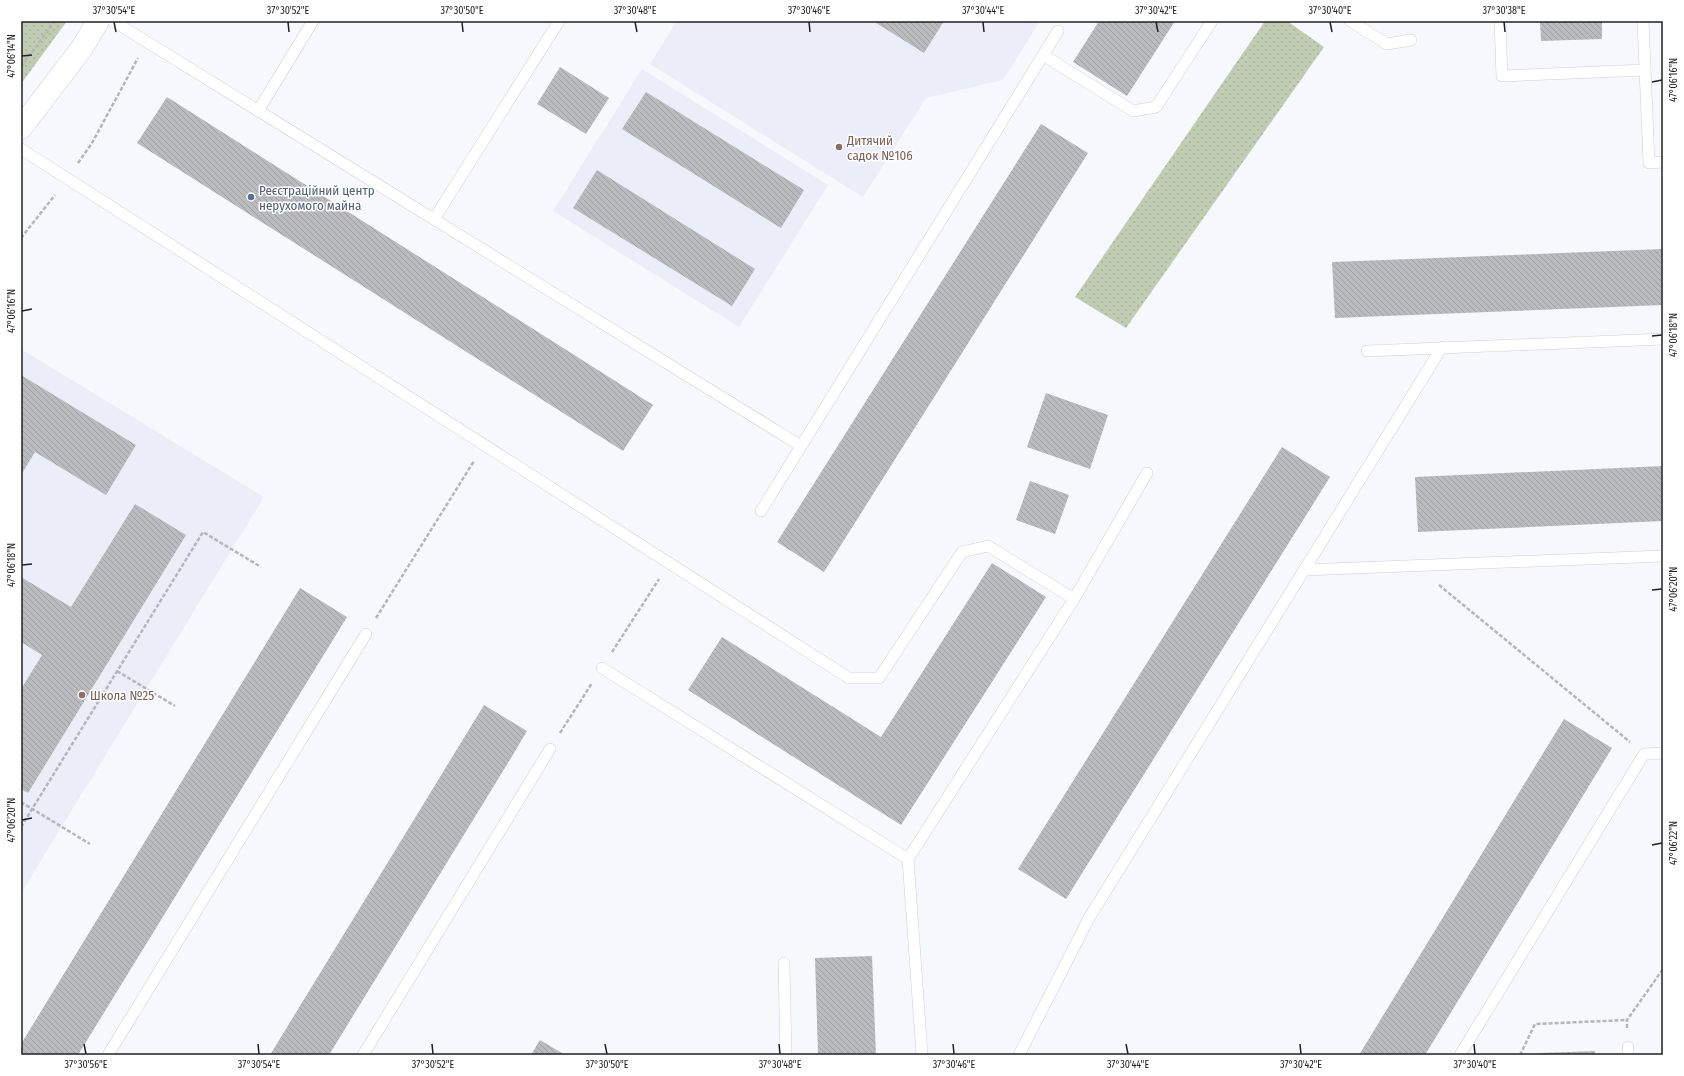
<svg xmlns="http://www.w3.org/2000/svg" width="1684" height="1076" font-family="'Fira Sans Condensed',sans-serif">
	<defs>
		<pattern id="park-dots" width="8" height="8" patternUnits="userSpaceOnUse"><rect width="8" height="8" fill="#c1cdb2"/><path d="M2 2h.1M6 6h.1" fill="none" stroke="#a6b099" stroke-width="1.8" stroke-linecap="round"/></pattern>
		<pattern id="building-back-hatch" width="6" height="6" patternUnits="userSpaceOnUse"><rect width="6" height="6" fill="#babbbf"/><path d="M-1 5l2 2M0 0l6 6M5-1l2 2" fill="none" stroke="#a0a0a4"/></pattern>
	</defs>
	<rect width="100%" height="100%" fill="#f7f8fd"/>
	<!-- built -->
	<g fill="#ebedf9">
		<path d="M677,21h363l-37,59 -77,18 -63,99 -213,-133z"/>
		<path d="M642,69l186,116 -89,142 -186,-116z"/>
		<path d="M21,349l243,148 -243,396z"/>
	</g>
	<!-- park -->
	<g fill="url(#park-dots)">
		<path d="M21,21h46l-46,63z"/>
		<path d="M1265,21h22l37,26 -198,281 -51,-31z"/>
	</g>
	<!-- building -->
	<g fill="url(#building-back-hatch)">
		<path d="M873,21h71l-20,32z"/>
		<path d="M1099,21h76l-48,75 -54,-34z"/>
		<path d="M1540,21h62v18l-61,2z"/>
		<path d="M560,67l49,31 -23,36 -49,-30z"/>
		<path d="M646,92l158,98 -23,38 -159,-99z"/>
		<path d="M167,97l486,308 -30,46 -486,-308z"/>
		<path d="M1041,124l47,29 -264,419 -47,-30z"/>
		<path d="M597,170l158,99 -23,37 -159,-98z"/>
		<path d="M1663,249v56l-328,13 -3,-56z"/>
		<path d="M21,375l115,70 -30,50 -71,-43 -14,23z"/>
		<path d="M1046,393l62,22 -18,54 -63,-22z"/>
		<path d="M1282,447l48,30 -264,422 -48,-30z"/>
		<path d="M1663,466v55l-245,11 -3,-55z"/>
		<path d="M1030,481l39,14 -14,39 -39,-14z"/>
		<path d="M135,504l51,31 -158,258 -7,-4v-100l21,-34 -21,-13v-65l50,30z"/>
		<path d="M992,563l54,34 -145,228 -213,-135 34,-53 159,100z"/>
		<path d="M300,588l47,29 -269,438h-57v-11z"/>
		<path d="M484,705l43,26 -16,27 -182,297h-59z"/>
		<path d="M1564,719l48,29 -48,79 -139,228h-66z"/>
		<path d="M872,956l4,99h-58l-3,-97z"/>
		<path d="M540,1040l25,15h-34z"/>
		<path d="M1595,1051v4h-55v-2z"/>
	</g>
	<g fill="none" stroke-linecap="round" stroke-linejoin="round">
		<defs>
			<g id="service">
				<path d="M113,21l688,425"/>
				<path d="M1350,21l37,23 24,-4"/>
				<path d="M1500,21l2,55 143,-6"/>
				<path d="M1643,21l6,142 14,-1"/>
				<path d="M1043,55l90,56 23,-4 56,-86"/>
				<path d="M258,111l55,-90"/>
				<path d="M21,149l828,529h30l83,-126 26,-6 86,53 -166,260 14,196"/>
				<path d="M434,219l125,-198"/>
				<path d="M1367,351l296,-12"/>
				<path d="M761,511l297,-480"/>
				<path d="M1304,570l359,-14"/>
				<path d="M1074,599l73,-126"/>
				<path d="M602,668l306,191"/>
				<path d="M784,963l2,92"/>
				<path d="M1628,1047v8"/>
				<path d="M108,1055l258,-421"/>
				<path d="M363,1055l187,-306"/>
				<path d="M1019,1055l70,-137 353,-571"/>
				<path d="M1460,1055l184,-301 19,-1"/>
			</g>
			<path id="minor" d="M21,128l61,-80 16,-27"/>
		</defs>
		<!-- service casing -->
		<use href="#service" stroke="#cecfd3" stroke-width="12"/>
		<!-- minor casing -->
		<use href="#minor" stroke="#cecfd3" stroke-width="23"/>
		<!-- path -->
		<g stroke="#b5b6ba" stroke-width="2.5" stroke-dasharray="4 2" stroke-linecap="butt">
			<path d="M21,67l34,-46"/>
			<path d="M78,163l14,-20 46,-85"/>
			<path d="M21,238l34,-43"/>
			<path d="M1439,585l191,157"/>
			<path d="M376,618l98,-157"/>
			<path d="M612,652l47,-73"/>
			<path d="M117,671l58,35"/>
			<path d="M560,733l32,-50"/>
			<path d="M21,802l69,42"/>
			<path d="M21,827l182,-295 58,35"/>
			<path d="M1627,1028v-8l36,-51"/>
			<path d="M1520,1055l15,-31 92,-4"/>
		</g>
		<!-- service -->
		<use href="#service" stroke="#fff" stroke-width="11"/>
		<!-- minor -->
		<use href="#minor" stroke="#fff" stroke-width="22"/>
	</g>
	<!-- ticks -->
	<path fill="none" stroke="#202122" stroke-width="1.5" d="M114,22l2,10M288,22l1,10M462,22l1,10M635,22l2,10M809,22l1,10M983,22l1,10M1156,22l2,10M1330,22l2,10M1504,22l1,10M22,56l10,-1M1652,82l10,-2M22,311l10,-2M1652,336l10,-1M22,565l10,-1M1652,590l10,-1M22,820l10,-2M1652,845l10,-2M84,1044l2,10M258,1044l1,10M432,1044l1,10M605,1044l2,10M779,1044l1,10M953,1044l1,10M1126,1044l2,10M1300,1044l1,10M1474,1044l1,10"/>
	<!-- markers -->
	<g fill="#8d6e63" stroke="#fff" stroke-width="1.5">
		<circle cx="839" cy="147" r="4"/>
		<circle cx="82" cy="695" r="4"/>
	</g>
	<circle fill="#5c6f8a" stroke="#fff" stroke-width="1.5" cx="251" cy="197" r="4"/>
	<g text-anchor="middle" stroke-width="3" stroke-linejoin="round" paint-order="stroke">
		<!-- education labels -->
		<g font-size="13" fill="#785e54" stroke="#fff" text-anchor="start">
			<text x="847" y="145">Дитячий<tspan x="847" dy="15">садок №106</tspan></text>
			<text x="90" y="700">Школа №25</text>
		</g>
		<!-- service labels -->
		<g font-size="13" fill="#4e5e75" stroke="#fff" text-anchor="start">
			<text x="259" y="195">Реєстраційний центр<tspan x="259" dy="15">нерухомого майна</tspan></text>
		</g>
	</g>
	<!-- border -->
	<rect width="1684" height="1076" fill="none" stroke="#ffffff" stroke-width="44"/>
	<rect x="22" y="22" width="1640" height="1032" fill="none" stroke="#202122" stroke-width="1.5"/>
	<g font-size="10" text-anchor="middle" fill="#202122">
		<text x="114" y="14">37°30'54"E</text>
		<text x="288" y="14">37°30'52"E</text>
		<text x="462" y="14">37°30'50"E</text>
		<text x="635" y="14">37°30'48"E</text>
		<text x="809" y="14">37°30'46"E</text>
		<text x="983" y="14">37°30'44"E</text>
		<text x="1156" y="14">37°30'42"E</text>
		<text x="1330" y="14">37°30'40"E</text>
		<text x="1504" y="14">37°30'38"E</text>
		<text transform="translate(11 56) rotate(-90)" y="4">47°06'14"N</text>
		<text transform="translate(1673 80) rotate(-90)" y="4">47°06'16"N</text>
		<text transform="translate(11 311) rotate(-90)" y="4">47°06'16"N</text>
		<text transform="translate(1673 335) rotate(-90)" y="4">47°06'18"N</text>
		<text transform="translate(11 565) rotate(-90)" y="4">47°06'18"N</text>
		<text transform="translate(1673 589) rotate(-90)" y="4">47°06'20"N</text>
		<text transform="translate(11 820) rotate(-90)" y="4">47°06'20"N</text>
		<text transform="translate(1673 843) rotate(-90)" y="4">47°06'22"N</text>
		<text x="86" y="1068">37°30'56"E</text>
		<text x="259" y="1068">37°30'54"E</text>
		<text x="433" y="1068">37°30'52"E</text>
		<text x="607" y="1068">37°30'50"E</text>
		<text x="780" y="1068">37°30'48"E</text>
		<text x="954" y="1068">37°30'46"E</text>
		<text x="1128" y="1068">37°30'44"E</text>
		<text x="1301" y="1068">37°30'42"E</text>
		<text x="1475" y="1068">37°30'40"E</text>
	</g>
</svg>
